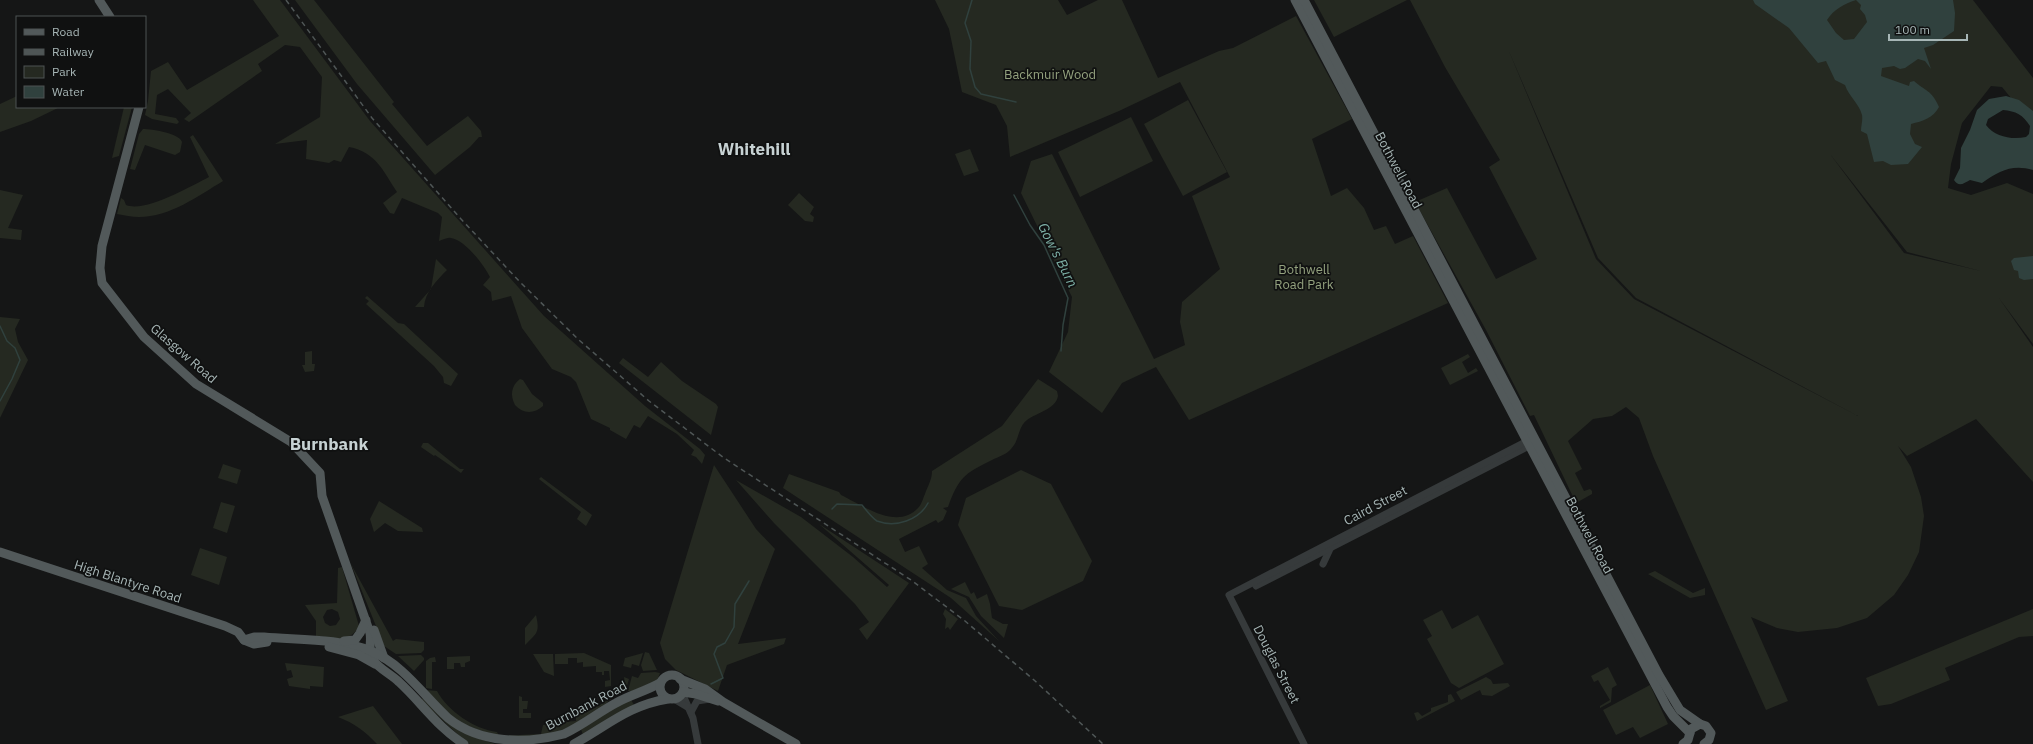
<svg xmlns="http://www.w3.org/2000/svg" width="2033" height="744" font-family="'IBM Plex Sans',sans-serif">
	<rect width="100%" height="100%" fill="#151616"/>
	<!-- green -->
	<g fill="#252921" fill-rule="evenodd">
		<path d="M253,0h27l90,121 174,195 101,90 55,43 5,6 -3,9 -6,-7 -5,-2 3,-5 -17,-16 -29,-18 -8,12 -6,-3 -8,14 -16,-9v-2l-19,-9 -15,-37 -5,-5 -19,-8 -30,-41 -11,-32 -19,5 -1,-9 -8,-7 7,-8c-6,-12 -25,-37 -39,-39 -4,-1 -8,2 -12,3l3,-24 -4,-4 -36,-15 -8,16 -4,-1 -7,-10 14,-11c-14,-21 -21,-40 -48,-45l-8,15 -7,-2 -5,3 -23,-4 1,-19 -32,4 45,-27 2,-40 -22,-30 -15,-2 -27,19 4,7 -73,51 -5,-3 7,-6 -23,-24 -11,6 -2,19 21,4 3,4 -2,2 -25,-5 -7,-4 3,-14 3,-30 17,-9 19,28 92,-54z"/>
		<path d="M295,0h19l80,102 -2,2 35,42 41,-30 13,15 1,6h-3l-9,10 -35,28 -78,-91z"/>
		<path d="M935,0h123l9,15 31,-15h24l36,78 61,-27 14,-3 63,-32 56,103 -40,20 19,57 16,-8 17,20 10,22 12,-4 9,18 18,-8 35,67 -259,117 -33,-53 -34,16 -20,30 -53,-41 19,-40 4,-35 -51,-104 10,-32 21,-7 102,205 31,-14 -5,-23 2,-20 38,-33 -28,-73 38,-19 -50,-95 -61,29 -109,46 -3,-31 -11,-21 -34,-13 -13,-63z"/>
		<path d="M1314,0h93l-73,37z"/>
		<path d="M1410,0h563l60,78v47l-31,-38 -11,-1 -29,37 -11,41 -3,24 23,7 36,-12 26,11v150l-34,-46 34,49v135l-57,-63 -69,37 -9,-10 13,21 10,30 3,19 -5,36 -11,23 -14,20 -27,23 -30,10 -39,4 -21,-4 -26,-11 37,84 -22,9 -113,-254 -14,-38 -13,-11 -14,9 -19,3 -25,22 14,28 -7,4 9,18 6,-2 2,2v3l-16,9 -42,-88 -4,1 -44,-86 -71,-128 32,-14 49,91 41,-20 -48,-92 11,-7 -55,-93zM1508,49l90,209 38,40 222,118 -224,-117 -38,-40zM1830,154l77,98 74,19 -77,-18z"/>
		<path d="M17,96v11h43l-29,14 -31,11v-28z"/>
		<path d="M1188,100l39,72 -44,24 -39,-72z"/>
		<path d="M124,107h8l-13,49 -7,2z"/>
		<path d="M1131,117l22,44 -73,36 -22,-45z"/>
		<path d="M143,129c9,0 36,4 39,13l-2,10 -5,3 -30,-10 -10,25 -5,-1 9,-35z"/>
		<path d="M193,135l30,46c-25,15 -53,36 -84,36 -7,0 -15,-2 -22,-3l4,-16 3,2 2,5c19,8 65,-19 83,-28l-19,-40z"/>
		<path d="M970,149l9,22 -15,5 -9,-22z"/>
		<path d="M0,190l23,5 -15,33 14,2 -1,10 -21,-2z"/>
		<path d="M799,193l15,14 -4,7 4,3 -1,5 -8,-1 -17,-16z"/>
		<path d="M436,259l11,11c-10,10 -22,22 -23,37h-9l16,-18z"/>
		<path d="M367,296l31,27 6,1 54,50 -7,12 -7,-3 -1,-6 -9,-11 -68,-62 3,-3 -4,-3z"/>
		<path d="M0,317l20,2 -5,10 3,13 10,18 -28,58z"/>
		<path d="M312,351v13h3l-1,7 -9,1 -3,-7h3v-13z"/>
		<path d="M1468,354l2,3 -8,5 6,11 8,-5 2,3 -28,14 -9,-17z"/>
		<path d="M623,358l25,19 13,-15 21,19 34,23 2,3 -7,28 -92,-72z"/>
		<path d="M520,379l3,1 9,14 11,9v3c-9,8 -20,8 -28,-1 -5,-10 -4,-19 5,-26z"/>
		<path d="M1038,379l19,12 1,5c-2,13 -22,17 -31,24 -10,8 -7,20 -16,29 -4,5 -13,8 -19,11 -28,14 -33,17 -44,47l-5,1 4,3 -4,9 -5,3 -2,-3 -37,19 6,13 14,-6 9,18 -6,4 25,22 19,8 10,18 23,25 -48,-43 -168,-110 6,-14 50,18 2,3c21,10 56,36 77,13 4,-4 5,-10 7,-14 3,-9 7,-14 7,-23l70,-45z"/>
		<path d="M423,443h5l32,26h4l-3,4 -26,-18 -1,1 -13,-9z"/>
		<path d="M223,464l18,6 -4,14 -19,-6z"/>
		<path d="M714,465l42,64 19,20 -37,95 48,-6 -2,6 -57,21 -9,26 -42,-21 -11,-11 -5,-16z"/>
		<path d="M1021,470l30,14 41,77 -9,20 -61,29 -23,-4 -41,-81 8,-27z"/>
		<path d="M541,477l51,38 -6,11 -9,-7 4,-7 -42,-33z"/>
		<path d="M736,480l65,37 52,40 34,30 2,-2 -70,-61 90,59 -42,57 -8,-11 10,-7 -14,-18 -81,-81z"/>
		<path d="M379,501l43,27 1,4 -25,-1 -13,-8 -11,9 -4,-13z"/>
		<path d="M221,502l14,4 -8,27 -14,-5z"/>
		<path d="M200,548l27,9 -8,28 -28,-10z"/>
		<path d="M351,564l42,77 3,-2 28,3v8l-3,3 -25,1 -12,-8z"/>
		<path d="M342,567l17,59c-9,18 -26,11 -43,10v-15l-11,-16 32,-2 1,-35zM332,609l6,3 2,7 -4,6 -6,1 -5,-3 -2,-6 4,-7z"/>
		<path d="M1655,571l38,22 12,-5v7l-15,3 -42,-24z"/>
		<path d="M965,582l6,12 3,-2 3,7 10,-5 3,10 2,14 11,6h5l-4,14 -23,-22 -12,-19 -18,-8z"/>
		<path d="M945,609l13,10 -8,11 -2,-3 -3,2 1,-10 -3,-5z"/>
		<path d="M2033,609v27l-14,1 -74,31 5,12 -59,24 -13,2 -12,-28z"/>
		<path d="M1442,610l10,19 26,-14 26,49 -45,24 -8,-5 -24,-44 5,-3 -9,-16z"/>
		<path d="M536,615c4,18 1,18 -11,30v-17z"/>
		<path d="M645,652l4,1 8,17 -14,1 -2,-6z"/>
		<path d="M584,653l27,12v21l-6,1v-6l5,-1 -1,-9h-5v4h-2v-3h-6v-6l-13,1v-5l-6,1v-5h-9v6h-13v-10z"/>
		<path d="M643,653l-4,13 -7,-2 -1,4 -8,-2 2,-8z"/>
		<path d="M533,654h20l1,22 -10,-4z"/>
		<path d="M421,655l3,3v2l-10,11 -16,-15z"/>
		<path d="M470,656v5l-5,2v4h-4l-1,-4h-6v6h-7v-12z"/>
		<path d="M435,657l1,5h-4v27l-6,-1v-27l4,-3z"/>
		<path d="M285,663l39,4 -1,20 -13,-1v3l-21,-3 -2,-7 6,-2 -2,-7 -4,1z"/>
		<path d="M1608,667l9,18 -5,3 -1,14 -11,6v-2l10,-6 -12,-20 -4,2 -3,-6z"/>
		<path d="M655,672l5,1 -3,8 -25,10h-4l4,-15 6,2 3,-5z"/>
		<path d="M624,677l5,2 -3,10 -16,8 1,2 -11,10 -39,23 -55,8 -43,-16 -17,-13 -20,-21 11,1c11,20 37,38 60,41l2,4 42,-2 2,-9 16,-2v-5h2l1,4 14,-1v-5c15,-5 36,-16 44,-30l5,-1z"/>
		<path d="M1486,677l5,3 2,4 15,-1 2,3 -18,10 -10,-1 -2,-5 -19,10 -5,-8z"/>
		<path d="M1650,685l18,39 -28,14 -7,-11 -17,8 -13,-25z"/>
		<path d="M1451,694l4,7 -38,20 -3,-8 4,-1 4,4 9,-5v-3l17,-6v-7z"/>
		<path d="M519,696l3,1v4h6l-1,8h-4v4h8v5h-12z"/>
		<path d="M424,697l50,40 21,7h-25l-4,-2 -45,-42z"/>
		<path d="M630,698l4,7 -51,30 -2,-6z"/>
		<path d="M373,706l29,38h-25c-11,-12 -23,-21 -39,-27z"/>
	</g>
	<!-- water -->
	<g fill="#30413e" fill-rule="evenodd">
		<path d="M1753,0h200l2,13 -1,18 -21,14 -9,3 7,21 -6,-8 -7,-2 -13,9 -5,1 -6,-3 -12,2 -1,8 28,10 1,-4 4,-1c11,10 18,9 25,26 -6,11 -16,14 -28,17l-1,10 5,10 7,3 -14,17 -17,1 -8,-4 -9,1 -7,-28 -6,-3c0,-5 2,-11 1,-16 -3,-12 -13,-18 -17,-30l-10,-5 -9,-19 -8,2 -29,-35 -34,-24zM1856,0l5,5 -1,4 5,6 2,7 -13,17 -10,1 -8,-7 -9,-13c7,-11 17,-16 29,-20z"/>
		<path d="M2006,96l13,4 14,11v59c-21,-6 -34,1 -51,13l-12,-3c-6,3 -11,8 -16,0l6,-12 1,-20 9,-18 7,-20 12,-11zM2003,110c13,1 20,5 27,16l-1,8 -3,3c-14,3 -31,0 -40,-12l2,-6z"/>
		<path d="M2033,256v23l-9,1 -5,-2 -1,-7 -4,-1 -3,-9 3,-3z"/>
	</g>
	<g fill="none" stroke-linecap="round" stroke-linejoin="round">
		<!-- stream -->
		<g stroke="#30413e" stroke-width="1.5">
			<path d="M972,0l-7,23 6,18 -1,28 5,18 6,7 35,8"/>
			<path d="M1014,195l16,30 14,20 24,53 -5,27 -2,26"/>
			<path d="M0,326l7,15 8,7 5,12 -8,19 -12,22"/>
			<path d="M832,509l5,-5 25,1c4,5 10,13 15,16 19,7 42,-1 51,-18"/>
			<path d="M711,684l12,-6 -9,-24 3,-7 8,-4 9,-16 1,-23 14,-23"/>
		</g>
		<!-- minor -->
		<g stroke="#363a3b" stroke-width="7">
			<path d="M1323,564l7,-15"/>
			<path d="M1256,586l277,-142"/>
			<path d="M682,693l11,25 5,26"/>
			<path d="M674,699l15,9"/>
			<path d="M691,712l6,-11 13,-2"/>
			<path d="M1304,744l-75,-149 302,-156"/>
		</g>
		<!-- major -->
		<g stroke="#52595a" stroke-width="9">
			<path d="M99,0l11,17"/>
			<path d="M1295,0l372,707 6,9 17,17"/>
			<path d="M1304,0l355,675 21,35 20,14"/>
			<path d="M139,107l-37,139 -2,22 2,15 42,54 52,47 95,58 29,31 2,23 48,137c2,9 -3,20 3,27 6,9 18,14 26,22 22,20 39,46 65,62"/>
			<path d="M0,552l225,74 13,6 6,8 10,4 13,-2"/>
			<path d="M374,630l10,28"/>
			<path d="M244,640l10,-3h10c33,3 76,1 107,14 33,14 52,44 77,67 32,26 78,26 116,16 19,-9 35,-22 52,-31 14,-8 30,-12 44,-20"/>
			<path d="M344,641l11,-1 5,-7 6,-13"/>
			<path d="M329,647l30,8 16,9"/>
			<circle cx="672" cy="687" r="12"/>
			<path d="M680,679l25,10 18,13 73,42"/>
			<path d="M683,692l13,2 22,7"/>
			<path d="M574,744c33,-18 55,-39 94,-45"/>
			<path d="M1683,744l5,-4 3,-11 9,-5 6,2 5,7 -2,7 -5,4"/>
		</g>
		<!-- rail -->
		<path stroke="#4f5656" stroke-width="1.5" stroke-dasharray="5 4" stroke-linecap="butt" d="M286,0l86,118 89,101 58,62 60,59 70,61 75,57 187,122 54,41 69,59 69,64"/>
	</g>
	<g text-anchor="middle" stroke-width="3.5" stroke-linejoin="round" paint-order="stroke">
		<!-- park labels -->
		<g font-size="13" fill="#93a17e" stroke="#101111">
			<text x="1050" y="79">Backmuir Wood</text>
			<text x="1304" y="274">Bothwell<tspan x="1304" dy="15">Road Park</tspan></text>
		</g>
		<!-- street labels -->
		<g font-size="13" fill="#a7b6b6" stroke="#101111">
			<text transform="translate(1399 170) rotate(62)" y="5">Bothwell Road</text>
			<text transform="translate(184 353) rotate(41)" y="5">Glasgow Road</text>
			<text transform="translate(1375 505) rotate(-28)" y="5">Caird Street</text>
			<text transform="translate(1590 535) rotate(62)" y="5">Bothwell Road</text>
			<text transform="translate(128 581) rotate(18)" y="5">High Blantyre Road</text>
			<text transform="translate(1277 664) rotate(63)" y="5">Douglas Street</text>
			<text transform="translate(586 705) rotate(-28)" y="5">Burnbank Road</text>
		</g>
		<!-- water labels -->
		<g font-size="14" font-style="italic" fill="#7eb1a7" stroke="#101111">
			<text transform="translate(1058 255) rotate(63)" y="5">Gow's Burn</text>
		</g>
		<!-- district labels -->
		<g font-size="17" font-weight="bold" fill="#c7d2d3" stroke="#101111">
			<text x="754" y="155">Whitehill</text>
			<text x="329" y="450">Burnbank</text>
		</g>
	</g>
	<!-- legend -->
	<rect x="16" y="16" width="130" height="92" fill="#101111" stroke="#4c5353"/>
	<rect x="24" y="29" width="20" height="6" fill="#52595a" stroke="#4c5353"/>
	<text x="52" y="36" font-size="12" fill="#a7b6b6">Road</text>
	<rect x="24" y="49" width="20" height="6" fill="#4f5656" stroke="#4c5353"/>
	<text x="52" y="56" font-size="12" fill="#a7b6b6">Railway</text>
	<rect x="24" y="66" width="20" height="12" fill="#252921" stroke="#4c5353"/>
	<text x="52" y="76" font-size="12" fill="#a7b6b6">Park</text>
	<rect x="24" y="86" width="20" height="12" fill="#30413e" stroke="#4c5353"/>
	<text x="52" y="96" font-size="12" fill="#a7b6b6">Water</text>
	<!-- scale -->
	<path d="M1889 34v6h78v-6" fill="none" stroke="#a7b6b6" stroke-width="2"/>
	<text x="1895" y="34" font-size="12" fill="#a7b6b6" stroke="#101111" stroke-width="3" paint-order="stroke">100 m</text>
</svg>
